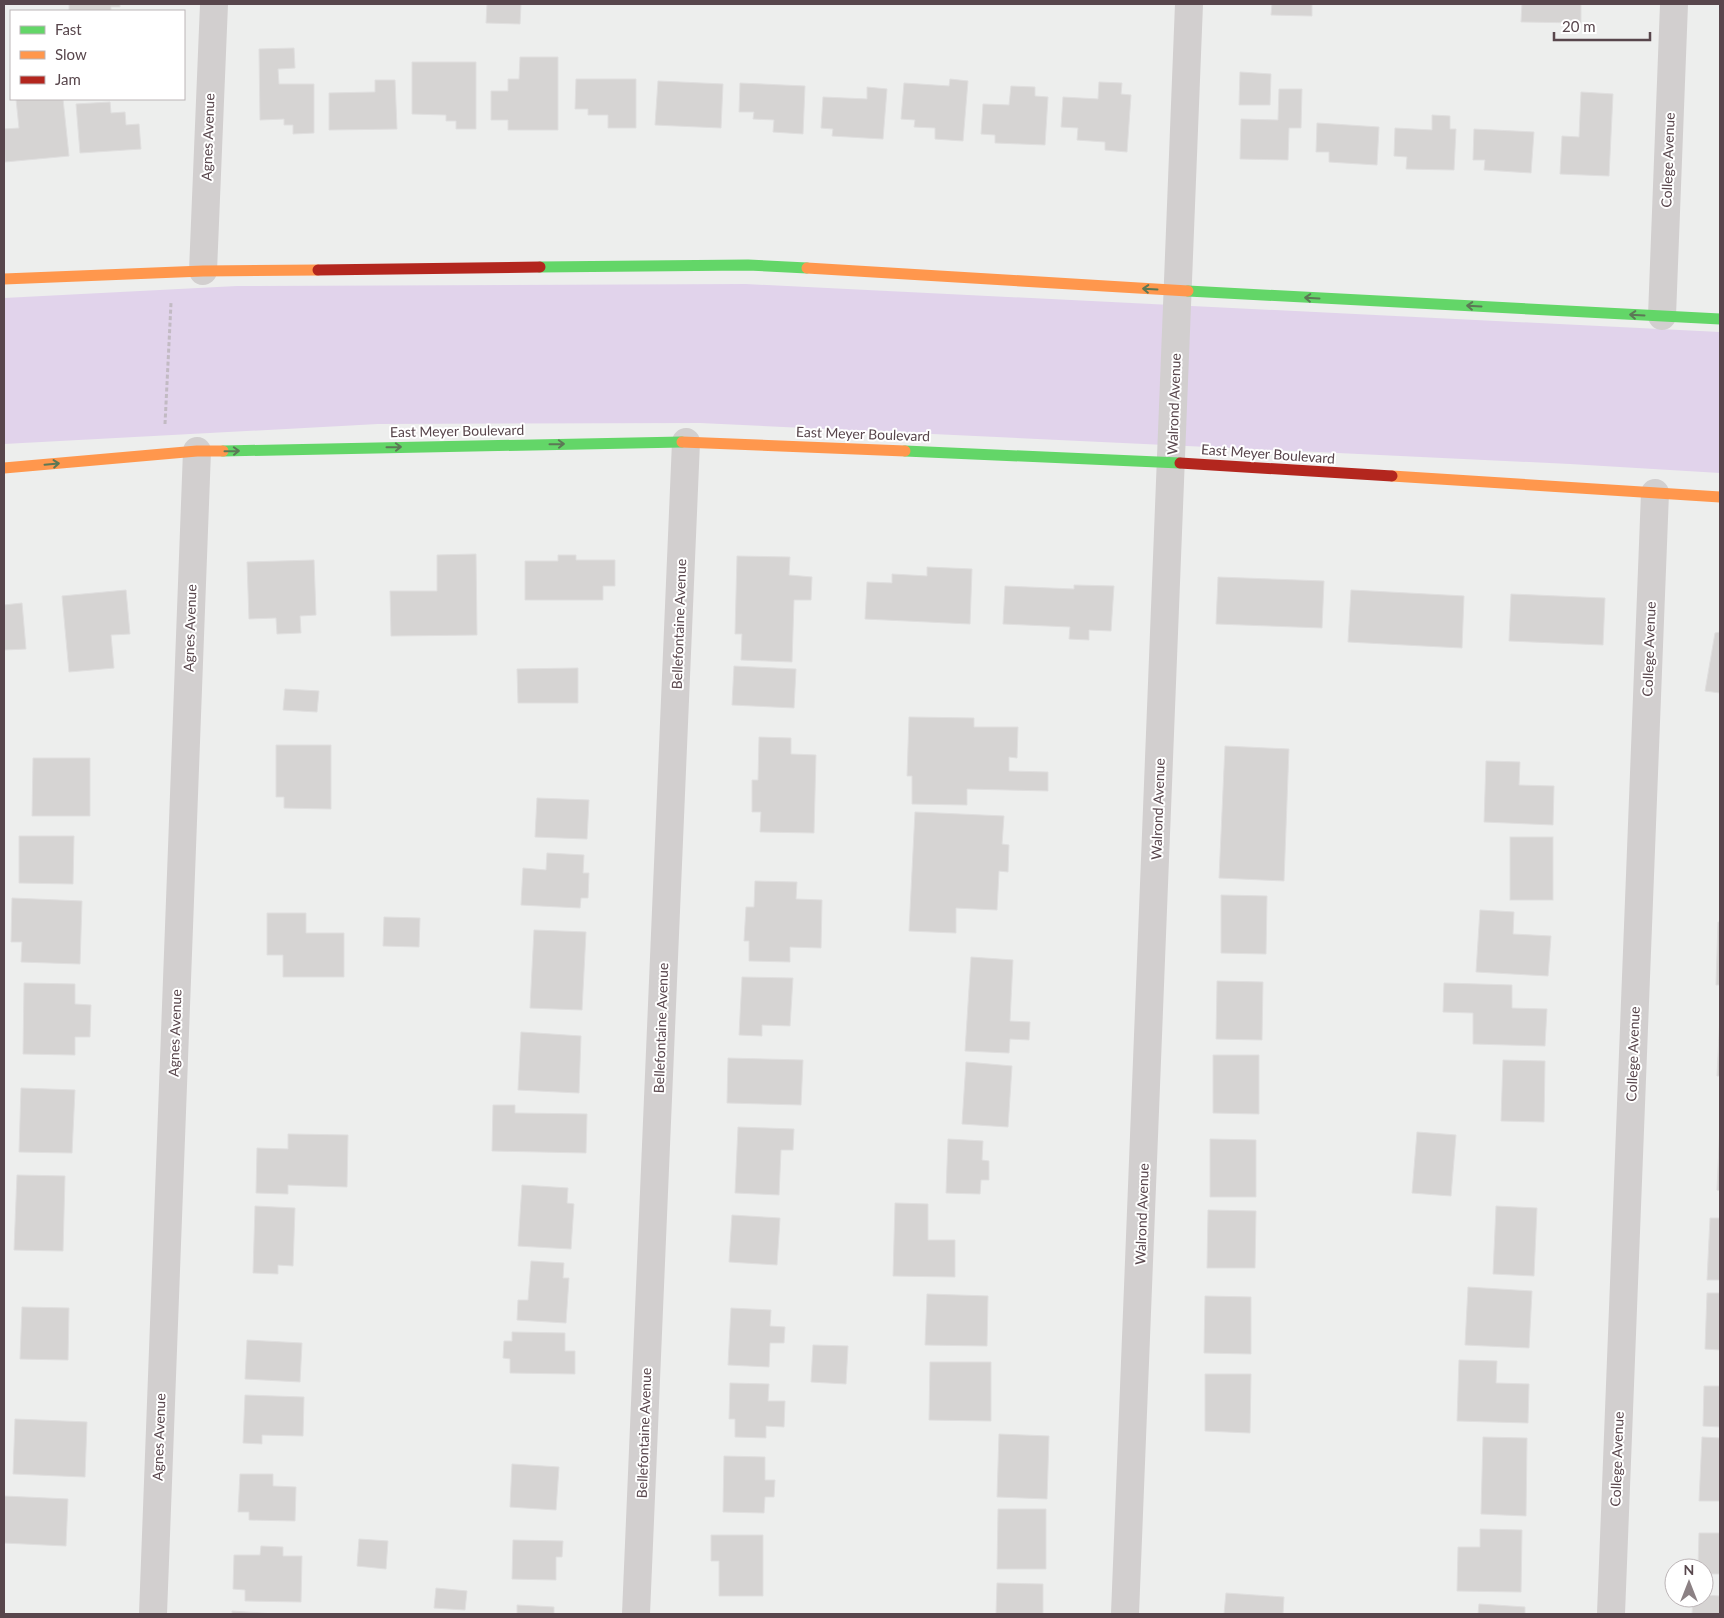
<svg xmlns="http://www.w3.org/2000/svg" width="1724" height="1618" font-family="Lato,sans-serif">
	<rect width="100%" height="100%" fill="#edeeed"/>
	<!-- green -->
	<path fill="#e1d3eb" d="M746,284l974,48v141l-150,-9 -870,-41 -322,1 -374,20v-146l233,-12z"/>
	<!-- building -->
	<g fill="#d6d4d3" stroke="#e0dfdf">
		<path d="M69,4h51v3h-9v4h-42z"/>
		<path d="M487,4h34l-1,20 -34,-1z"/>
		<path d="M1272,4h40v12l-41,-1z"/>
		<path d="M1522,4h59v19l-60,-1z"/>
		<path d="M294,48l1,20 -17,1 1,15h35v49l-21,1v-9h-9v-6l-24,1 -1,-71z"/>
		<path d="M520,57h38v73h-50v-10h-17v-29h17v-12h11z"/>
		<path d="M412,62h64v67h-20v-8h-10v-6l-34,-1z"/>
		<path d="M1240,72l31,2 -1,31h-31z"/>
		<path d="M576,79h60v49h-28v-13h-20v-6h-13z"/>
		<path d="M950,79l18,2 -5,60 -28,-2v-11l-21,-1 1,-7 -14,-1 3,-36 45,3z"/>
		<path d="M375,80h20l2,49 -68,1v-37l46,-1z"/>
		<path d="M658,81l65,3 -2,44 -66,-3z"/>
		<path d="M1099,82l23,1 -1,11 10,1 -4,57 -22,-2v-8l-28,-2 1,-12 -17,-1 2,-30 35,2z"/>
		<path d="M740,83l65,3 -2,48 -30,-2 1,-12 -21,-1 1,-7h-15z"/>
		<path d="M1011,86l24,1v9l13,1 -3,48 -50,-2v-8l-14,-1 2,-30 26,1z"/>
		<path d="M867,87l20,2 -4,50 -51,-3 1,-7 -12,-1 2,-31 44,2z"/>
		<path d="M1279,89h23l-1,39h-12l-1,32 -48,-1 1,-40 37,1z"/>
		<path d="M1581,92l32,2 -4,82 -49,-2 2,-38 17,1z"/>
		<path d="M16,99h47l6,57 -64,6 -1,-33 15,-1z"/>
		<path d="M110,102l1,11 14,-1 1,13 13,-1 2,25 -61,4 -4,-49z"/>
		<path d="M1432,115l18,1v13h6l-2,41 -48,-1 1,-12 -13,-1 1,-28 37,2z"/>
		<path d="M1317,123l62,4 -2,38 -48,-3v-10h-13z"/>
		<path d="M1474,129l60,3 -3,41 -47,-3 1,-10h-12z"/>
		<path d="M476,554l1,81 -86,1 -1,-45h47v-36z"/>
		<path d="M558,555h18v5h39v26h-12v14h-78v-39h33z"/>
		<path d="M737,556l53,1 -1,18 23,2 -1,23h-17l-2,62 -51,-2 1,-26h-7z"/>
		<path d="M314,560l2,55 -16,1 1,17 -24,1 -1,-16 -27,1 -2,-57z"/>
		<path d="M927,567l45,2 -2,55 -105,-5 2,-37 25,1v-9l35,2z"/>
		<path d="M1218,577l106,4 -2,47 -106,-4z"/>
		<path d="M1074,585l40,1 -3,45 -22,-1v10l-20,-1 1,-12 -67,-3 2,-38 69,3z"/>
		<path d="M126,590l4,44 -19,1 3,33 -45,4 -7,-76z"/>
		<path d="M1351,590l113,6 -2,52 -114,-6z"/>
		<path d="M1511,594l94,4 -2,47 -94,-4z"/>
		<path d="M22,603l4,46 -22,1v-45z"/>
		<path d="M1720,632v61l-15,-2 10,-58z"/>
		<path d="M734,666l62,3 -2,39 -62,-3z"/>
		<path d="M578,668v35h-60l-1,-34z"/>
		<path d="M285,689l34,2 -2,21 -34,-2z"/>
		<path d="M909,717l65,1v9h44l-1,31 -8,-1v14l39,1v19l-81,-2v16l-55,-1v-28h-5z"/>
		<path d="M759,737l32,1v16l25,1 -2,78 -54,-1 1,-20h-9v-32h6z"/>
		<path d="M276,745h55v64l-47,-1v-11h-8z"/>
		<path d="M1225,746l64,3 -5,132 -65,-3z"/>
		<path d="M33,758h57v58h-58z"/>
		<path d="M1486,761l34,1 -1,23 35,1 -1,39 -69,-3z"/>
		<path d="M537,798l52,2 -2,39 -52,-2z"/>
		<path d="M915,812l89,4 -2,28 7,1 -1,27 -9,-1 -2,39 -41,-2v25l-47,-2z"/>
		<path d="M19,836h55l-1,48 -54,-1z"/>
		<rect x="1510" y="837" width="43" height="63"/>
		<path d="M547,853l37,2 -1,18h6l-1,25h-7l-1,10 -59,-3 2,-37 23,2z"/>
		<path d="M755,881l42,1 -1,17 26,1 -1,48 -31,-1v15l-41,-1v-20h-5l2,-34h8z"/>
		<path d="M1221,895l46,1 -1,58 -45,-1z"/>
		<path d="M12,898l70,3 -2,63 -59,-2 1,-20h-11z"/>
		<path d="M1480,910l34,2 -1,22 38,2 -3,40 -72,-4z"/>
		<path d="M267,913h39v20h38v44h-61v-22h-16z"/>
		<path d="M384,917l36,1 -1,29 -36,-1z"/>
		<path d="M1718,922h2v63h-4z"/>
		<path d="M534,930l52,2 -4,78 -52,-2z"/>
		<path d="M971,957l42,3 -3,61 20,1 -1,18 -19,-1 -1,14 -44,-2z"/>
		<path d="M742,977l51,1 -3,48 -28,-1v11l-23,-1z"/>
		<path d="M1217,981l46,1 -1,58 -46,-1z"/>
		<path d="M24,983l51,1v20l16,1 -1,32h-15v18l-52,-1z"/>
		<path d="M1444,983l68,2v23l35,1 -2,37 -72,-2v-31l-30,-1z"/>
		<path d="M1720,1015v61h-3z"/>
		<path d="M521,1032l60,4 -2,57 -61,-3z"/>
		<path d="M1213,1055h46v59l-46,-1z"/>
		<path d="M728,1058l75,2 -2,45 -74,-2z"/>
		<path d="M1503,1060l42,1 -1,61 -43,-1z"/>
		<path d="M966,1062l46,4 -4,61 -46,-3z"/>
		<path d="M21,1088l54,2 -3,63 -53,-1z"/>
		<path d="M493,1105h22v8l72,1 -1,39 -94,-2z"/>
		<path d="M1720,1125v66l-3,-1z"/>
		<path d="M738,1127l56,2 -1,21h-12l-2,45 -44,-2z"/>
		<path d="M1417,1132l39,3 -5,61 -39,-3z"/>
		<path d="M288,1134l60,1 -1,52 -59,-2v9l-32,-1 1,-45 31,1z"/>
		<path d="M948,1139l35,2 -1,19 7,1v19h-8l-1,14 -34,-1z"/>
		<path d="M1210,1139l46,1v57h-46z"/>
		<path d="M17,1175l48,1 -2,75 -49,-1z"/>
		<path d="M522,1185l46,3 -1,15 7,1 -3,45 -53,-3z"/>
		<path d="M895,1203l33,1v36h27v37l-62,-1z"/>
		<path d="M255,1206l40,2 -2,58 -15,-1v9l-25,-1z"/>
		<path d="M1496,1206l41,2 -3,68 -41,-2z"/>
		<path d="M1208,1210l48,1 -1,57h-48z"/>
		<path d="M732,1215l48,3 -3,47 -48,-3z"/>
		<path d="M1710,1218h10v62h-13z"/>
		<path d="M531,1261l33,2 -1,15h6l-3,45 -49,-3 1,-20h10z"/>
		<path d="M1468,1287l64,4 -3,57 -64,-3z"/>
		<path d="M1707,1293h13v57l-15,-1z"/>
		<path d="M927,1294l61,2 -1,50 -62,-1z"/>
		<path d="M1205,1296l46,1v57l-47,-1z"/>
		<path d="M22,1307l47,1 -1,52 -48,-1z"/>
		<path d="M731,1308l40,2 -1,16 15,1 -1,16h-14l-1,24 -41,-2z"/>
		<path d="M512,1332l53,1v18h10v23l-65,-1v-14l-7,-1 1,-17h8z"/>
		<path d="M247,1340l55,3 -2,39 -55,-3z"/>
		<path d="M813,1345l35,1 -2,38 -35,-2z"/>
		<path d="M1459,1360l38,1 -1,22 33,1 -1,39 -71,-2z"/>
		<path d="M930,1362h61v59l-62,-1z"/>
		<path d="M1205,1374h46l-1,59 -45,-2z"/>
		<path d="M730,1383l39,1 -1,17h17l-1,26 -18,-1v12l-31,-1v-18h-6z"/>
		<path d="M1704,1386h16v41l-17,-1z"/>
		<path d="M245,1395l59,2 -1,39 -41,-1v9l-19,-1z"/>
		<path d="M15,1419l72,3 -2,55 -72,-3z"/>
		<path d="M999,1434l50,2 -2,63 -50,-2z"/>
		<path d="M1483,1437l44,1 -1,78 -45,-2z"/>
		<path d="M1702,1437l18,1v63h-21z"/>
		<path d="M724,1456l41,1v23h10l-1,17h-9l-1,16 -41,-1z"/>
		<path d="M512,1464l47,3 -3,43 -46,-3z"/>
		<path d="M240,1474h33v12l23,1 -1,34 -46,-1v-8h-11z"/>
		<path d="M4,1496l64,3 -2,47 -62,-3z"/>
		<path d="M998,1509h48v60h-49z"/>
		<path d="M1480,1529l42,1 -1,62 -64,-1 1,-44h22z"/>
		<path d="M1699,1533h21v41h-16v-6h-6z"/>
		<path d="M711,1535h52v61h-44v-35h-8z"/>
		<path d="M359,1539l29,2 -2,28 -29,-3z"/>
		<path d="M513,1540l50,1 -1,16h-6v23l-44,-1z"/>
		<path d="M261,1546l22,1v9h19l-1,46 -56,-1v-11l-12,-1 1,-34h26z"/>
		<path d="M997,1583l46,1v30h-47z"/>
		<path d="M436,1588l31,3 -2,19 -31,-2z"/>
		<path d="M1226,1593l58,4 -1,17h-59z"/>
		<path d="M1704,1595l16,1v18h-28l1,-16h11z"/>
		<path d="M1479,1604l46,3v7h-47z"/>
		<path d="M517,1605l37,2v7h-37z"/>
		<path d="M232,1611l43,3h-43z"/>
	</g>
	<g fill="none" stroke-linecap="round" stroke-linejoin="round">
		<!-- path -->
		<path stroke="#c2bac3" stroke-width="3" stroke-dasharray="4 2.5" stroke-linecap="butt" d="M165,424l6,-121"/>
		<!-- street -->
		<g stroke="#d2cfcf" stroke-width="28">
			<path d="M203,271l11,-267"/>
			<path d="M1662,316l12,-312"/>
			<path d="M153,1614l44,-1163"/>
			<path d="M636,1614l50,-1172"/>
			<path d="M1125,1614l64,-1610"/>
			<path d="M1611,1614l44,-1121"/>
		</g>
		<!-- fast -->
		<g stroke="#63d668" stroke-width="11">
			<path d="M540,267l208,-2 59,3"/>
			<path d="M1188,291l532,28"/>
			<path d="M223,451l459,-9"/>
			<path d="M905,451l275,12"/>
		</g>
		<!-- slow -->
		<g stroke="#ff974d" stroke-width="11">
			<path d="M807,268l381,23"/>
			<path d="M4,279l199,-8 115,-1"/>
			<path d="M682,442l223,9"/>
			<path d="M4,468l193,-17h26"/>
			<path d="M1392,476l328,21"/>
		</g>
		<!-- jam -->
		<g stroke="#b3261e" stroke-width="11">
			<path d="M318,270l222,-3"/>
			<path d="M1180,463l212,13"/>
		</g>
	</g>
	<!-- one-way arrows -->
	<defs><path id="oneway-shaft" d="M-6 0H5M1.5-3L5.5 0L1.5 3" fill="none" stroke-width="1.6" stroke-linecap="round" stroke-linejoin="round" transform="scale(1.25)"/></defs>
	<g stroke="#5c7856">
		<use href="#oneway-shaft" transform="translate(1150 289) rotate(-177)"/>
		<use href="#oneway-shaft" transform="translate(1312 298) rotate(-177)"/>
		<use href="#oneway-shaft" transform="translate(1474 306) rotate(-177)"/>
		<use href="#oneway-shaft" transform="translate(1637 315) rotate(-177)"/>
		<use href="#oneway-shaft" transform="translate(557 444) rotate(-1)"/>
		<use href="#oneway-shaft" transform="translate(394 447) rotate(-1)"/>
		<use href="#oneway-shaft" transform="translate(232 451) rotate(-1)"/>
		<use href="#oneway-shaft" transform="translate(52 464) rotate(-5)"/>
	</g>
	<g text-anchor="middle" stroke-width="4" stroke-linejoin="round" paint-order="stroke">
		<!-- street labels -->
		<g font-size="14" fill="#58464c" stroke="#fff">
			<text transform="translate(208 137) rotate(-88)" y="5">Agnes Avenue</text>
			<text transform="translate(1668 160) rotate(-88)" y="5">College Avenue</text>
			<text transform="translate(1174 404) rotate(-88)" y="5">Walrond Avenue</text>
			<text transform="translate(457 431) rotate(-1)" y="5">East Meyer Boulevard</text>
			<text transform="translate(863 434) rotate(2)" y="5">East Meyer Boulevard</text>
			<text transform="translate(1268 454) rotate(4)" y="5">East Meyer Boulevard</text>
			<text transform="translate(679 624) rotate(-88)" y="5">Bellefontaine Avenue</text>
			<text transform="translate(190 628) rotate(-88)" y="5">Agnes Avenue</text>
			<text transform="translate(1649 649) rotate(-88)" y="5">College Avenue</text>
			<text transform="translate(1158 809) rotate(-88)" y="5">Walrond Avenue</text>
			<text transform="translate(661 1028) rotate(-88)" y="5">Bellefontaine Avenue</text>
			<text transform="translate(175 1033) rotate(-88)" y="5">Agnes Avenue</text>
			<text transform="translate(1633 1054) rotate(-88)" y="5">College Avenue</text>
			<text transform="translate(1142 1214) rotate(-88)" y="5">Walrond Avenue</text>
			<text transform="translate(644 1433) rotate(-88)" y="5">Bellefontaine Avenue</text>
			<text transform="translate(159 1437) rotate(-88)" y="5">Agnes Avenue</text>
			<text transform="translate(1617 1459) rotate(-88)" y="5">College Avenue</text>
		</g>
	</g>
	<!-- border -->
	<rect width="1724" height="1618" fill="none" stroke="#58464c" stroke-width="10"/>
	<!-- legend -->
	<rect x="10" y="10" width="175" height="90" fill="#ffffff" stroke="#bcb5b7"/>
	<rect x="20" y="26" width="25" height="8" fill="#63d668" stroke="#bcb5b7"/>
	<text x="55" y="35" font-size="15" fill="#58464c">Fast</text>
	<rect x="20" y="51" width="25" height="8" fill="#ff974d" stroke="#bcb5b7"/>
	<text x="55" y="60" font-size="15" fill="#58464c">Slow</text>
	<rect x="20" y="76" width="25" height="8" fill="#b3261e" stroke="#bcb5b7"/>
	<text x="55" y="85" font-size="15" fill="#58464c">Jam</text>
	<!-- north arrow -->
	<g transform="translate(1689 1583)"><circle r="24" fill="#ffffff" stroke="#bcb5b7"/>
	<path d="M0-4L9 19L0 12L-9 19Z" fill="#8c8184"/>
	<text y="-8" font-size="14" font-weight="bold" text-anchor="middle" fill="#58464c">N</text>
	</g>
	<!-- scale -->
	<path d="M1554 32v8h96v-8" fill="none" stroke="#58464c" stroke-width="2.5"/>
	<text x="1562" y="32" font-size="15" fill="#58464c" stroke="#ffffff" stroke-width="4" paint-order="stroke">20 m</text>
</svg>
